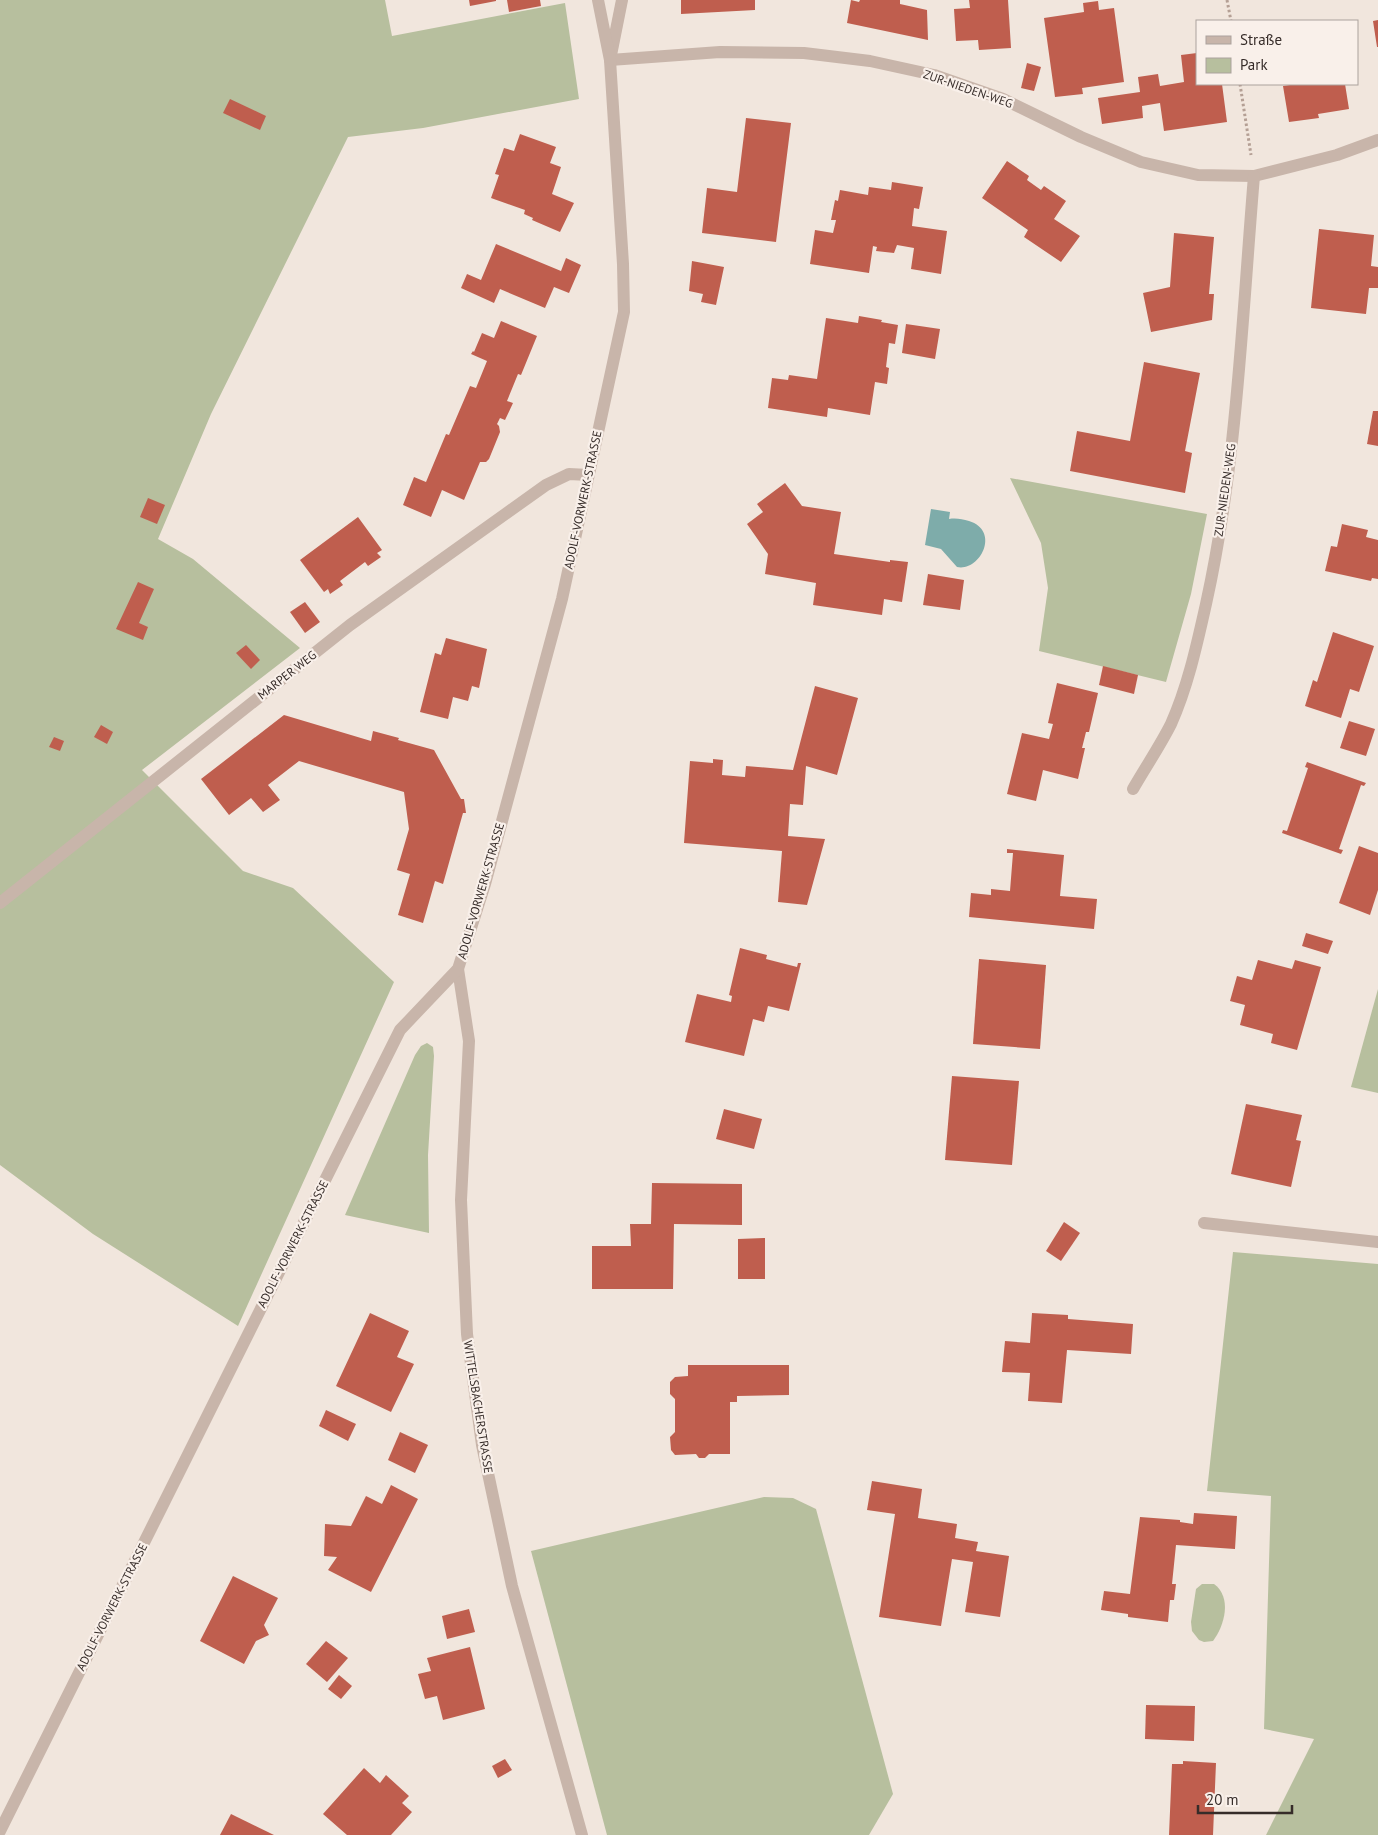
<svg xmlns="http://www.w3.org/2000/svg" width="1378" height="1835" font-family="'PT Sans',sans-serif">
	<rect width="100%" height="100%" fill="#f1e6dd"/>
	<!-- green -->
	<g fill="#b7bf9e">
		<path d="M0,0h385l7,36 173,-33 14,96 -156,29 -75,9 -137,277 -53,125 35,20 107,89 -158,122 101,101 50,17 101,94 -156,344 -145,-92 -93,-69z"/>
		<path d="M1010,478l197,36 -16,80 -25,88 -127,-31 9,-63 -7,-45z"/>
		<path d="M1378,989v104l-27,-6z"/>
		<path d="M427,1043l6,4 1,9 -6,99 1,78 -84,-18 70,-160 6,-9z"/>
		<path d="M1233,1252l145,12v571h-112l48,-96 -50,-10 7,-233 -64,-5z"/>
		<path d="M764,1497l29,1 23,11 77,285 -24,41h-262l-76,-284z"/>
		<path d="M1202,1584h12c18,13 11,41 -1,57l-9,1 -5,-2 -7,-9 -1,-9 5,-33z"/>
	</g>
	<!-- water -->
	<path fill="#7eacaa" d="M931,509l19,3 -1,7c7,-1 13,0 20,2 32,10 11,51 -12,46l-16,-18 -16,-4z"/>
	<!-- building -->
	<g fill="#bf5e4e">
		<path d="M469,0h27v1l-26,5z"/>
		<path d="M507,0h33l1,6 -32,6z"/>
		<path d="M681,0h74v10l-74,4z"/>
		<path d="M851,0l8,2 1,-2h40v4l27,6 1,30 -81,-17z"/>
		<path d="M969,0h39l3,48 -32,2 -1,-10 -22,1 -2,-32 16,-1z"/>
		<path d="M1098,1l1,9 15,-2 10,74 -42,6 1,6 -28,3 -11,-79 40,-6 -1,-9z"/>
		<path d="M1378,20v27h-1l-4,-26z"/>
		<path d="M1197,53v31h25l5,38 -63,9 -4,-28 -18,3 1,12 -41,6 -4,-26 42,-6 -2,-15 20,-3 2,12 24,-4 -3,-27z"/>
		<path d="M1027,63l14,4 -7,24 -13,-3z"/>
		<path d="M1290,84h55l4,25 -31,5 1,4 -30,4 -6,-36 7,-1z"/>
		<path d="M230,99l36,17 -6,14 -37,-17z"/>
		<path d="M746,118l45,5 -15,119 -74,-9 5,-45 30,4z"/>
		<path d="M520,134l36,13 -6,16 11,4 -9,27 22,9 -14,29 -28,-12 1,-2 -9,-4 1,-4 -34,-12 8,-23 -4,-1 9,-26 10,3z"/>
		<path d="M1007,161l22,15 -2,4 14,10 3,-4 22,15 -12,18 26,17 -19,26 -37,-25 4,-7 -46,-32z"/>
		<path d="M892,182l31,5 -4,22 -5,-1 -2,18 35,5 -6,43 -30,-5 3,-21 -17,-3 -3,8 -18,-2 1,-4 -4,-1 -4,27 -59,-9 5,-34 18,3 3,-13h-5l4,-20 3,1 2,-11 28,5 1,-8 22,3z"/>
		<path d="M1319,229l55,6 -3,31 7,1v21h-9l-3,26 -55,-6z"/>
		<path d="M1174,233l40,4 -5,57h5l-2,26 -61,12 -8,-39 27,-6z"/>
		<path d="M496,244l65,27 5,-13 15,7 -12,28 -15,-6 -9,21 -45,-19 -6,14 -33,-15 6,-14 14,6z"/>
		<path d="M692,261l32,6 -8,38 -15,-3 2,-8 -14,-3z"/>
		<path d="M859,316l23,4 -1,2 17,3 -3,19 -6,-1 -3,24 3,1 -2,16 -12,-2 -5,33 -42,-7 -1,9 -59,-9 4,-30 16,2 1,-5 28,4 9,-61 32,5z"/>
		<path d="M501,321l36,15 -16,39 -3,-1 -11,27 6,2 -8,17 -5,-2 -3,6 2,2 1,6 -11,27 -3,3h-6l-16,38 -22,-10 -11,27 -28,-12 11,-28 12,5 20,-48 3,1 21,-49 6,2 11,-27 -16,-7 2,-3 1,1 8,-19 12,5z"/>
		<path d="M906,324l34,5 -5,30 -33,-6z"/>
		<path d="M1144,362l56,11 -15,78 7,2 -7,40 -115,-22 7,-40 53,10z"/>
		<path d="M1373,411h5v35l-11,-2z"/>
		<path d="M785,483l17,23 39,6 -7,42 56,8v-2l18,2 -6,40 -18,-3 -2,16 -69,-10 3,-22 -51,-9 3,-20 -21,-30 16,-12 -6,-8z"/>
		<path d="M148,498l17,7 -8,19 -17,-7z"/>
		<path d="M358,517l24,33 -5,3 4,4 -13,9 -3,-4 -25,19 3,4 -13,9 -2,-5 -4,3 -24,-32z"/>
		<path d="M1342,524l26,6 -2,7 12,3v39l-6,-1 -1,3 -46,-10 6,-25 6,1z"/>
		<path d="M928,574l36,6 -4,30 -37,-5z"/>
		<path d="M138,582l16,7 -15,34 9,4 -5,13 -27,-11z"/>
		<path d="M305,602l15,20 -15,11 -15,-21z"/>
		<path d="M1333,632l41,14 -15,46 -9,-3 -9,29 -36,-12 8,-26 4,2z"/>
		<path d="M446,638l41,11 -8,39 -7,-2 -4,15 -15,-4 -5,22 -28,-7 15,-59 6,2z"/>
		<path d="M246,645l14,15 -9,9 -15,-16z"/>
		<path d="M1103,666l35,9 -4,19 -35,-9z"/>
		<path d="M1057,683l41,10 -9,39h-3l-4,16h3l-7,31 -35,-9 -7,31 -29,-7 15,-61 27,6 4,-15 -5,-1z"/>
		<path d="M815,686l43,12 -21,77 -31,-9 -3,39 -13,-1 -2,32 37,3 -18,66 -29,-3 4,-51 -98,-8 6,-82 23,2v-4l10,1 -1,15 23,2 1,-11 47,4z"/>
		<path d="M284,715l87,26 2,-10 26,7 -1,2 36,10 27,49h3l2,14h-3l-20,71 -8,-3 -12,42 -25,-8 12,-41 -13,-4 12,-41 -5,-37 -105,-31 -31,24 12,15 -17,12 -12,-14 -22,17 -28,-36z"/>
		<path d="M1349,721l26,8 -9,27 -26,-8z"/>
		<path d="M101,725l12,7 -6,12 -13,-7z"/>
		<path d="M54,737l10,4 -4,10 -11,-4z"/>
		<path d="M1307,762l59,21 -2,3 -3,-1 -22,64 4,1 -2,4 -59,-21 1,-3 4,1 21,-63 -3,-1z"/>
		<path d="M1359,846l19,7v37l-8,25 -31,-12z"/>
		<path d="M1007,849l57,6 -4,41 37,3 -3,30 -125,-12 2,-24 20,2v-6l19,2 3,-38h-6z"/>
		<path d="M1306,933l27,8 -5,13 -26,-8z"/>
		<path d="M740,948l27,7 -1,4 31,8 1,-4h3l-12,48 -21,-5 -4,16 -11,-3 -9,37 -59,-14 12,-48 34,8 1,-6 -3,-1z"/>
		<path d="M979,959l67,6 -6,84 -67,-5z"/>
		<path d="M1258,960l34,9 3,-9 26,7 -24,83 -26,-7 2,-9 -33,-9 5,-20 -15,-4 7,-25 15,4z"/>
		<path d="M952,1076l67,5 -7,84 -67,-5z"/>
		<path d="M1246,1104l56,11 -6,25 5,1 -10,46 -60,-13z"/>
		<path d="M724,1109l38,10 -8,30 -38,-10z"/>
		<path d="M652,1183l90,1v41l-68,-1 -1,65h-81v-43h39l-1,-22h21z"/>
		<path d="M1064,1222l16,11 -19,28 -15,-10z"/>
		<path d="M765,1238v41h-27v-40z"/>
		<path d="M370,1313l39,18 -12,26 17,7 -23,48 -55,-26z"/>
		<path d="M1032,1313l36,2v4l65,5 -2,30 -64,-4 -5,53 -34,-2 2,-28 -28,-1 3,-31 25,2z"/>
		<path d="M688,1365h101v30l-52,1v6h-7v52h-21l-4,4h-6l-3,-4 -21,1 -4,-5 -1,-13 5,-5v-33l-5,-5v-12l5,-5 13,-1z"/>
		<path d="M326,1410l30,14 -8,17 -29,-15z"/>
		<path d="M400,1432l28,13 -13,28 -27,-13z"/>
		<path d="M872,1481l50,8 -4,29 39,6 -2,14 23,4 -2,9 33,5 -9,61 -35,-5 8,-50 -21,-3 -11,67 -62,-9 16,-103 -28,-4z"/>
		<path d="M391,1485l27,14 -47,93 -43,-22 9,-13 -13,-1 1,-32 26,2 15,-30 16,8z"/>
		<path d="M1194,1513l43,3 -2,33 -59,-4 -4,39h4l-2,16h-4l-2,22 -40,-5v-3l-27,-4 3,-19 26,3 10,-77 40,3v2l13,2z"/>
		<path d="M233,1576l45,22 -14,27 5,10 -13,6 -12,23 -44,-23z"/>
		<path d="M469,1609l6,23 -28,7 -5,-23z"/>
		<path d="M326,1641l22,17 -21,24 -21,-18z"/>
		<path d="M470,1647l15,62 -42,11 -6,-24 -12,3 -7,-25 13,-3 -4,-13z"/>
		<path d="M339,1675l13,11 -11,13 -13,-10z"/>
		<path d="M1146,1705l49,1 -1,35 -49,-2z"/>
		<path d="M505,1759l7,11 -14,8 -6,-12z"/>
		<path d="M1183,1761l33,2 -3,72h-44l3,-71h11z"/>
		<path d="M364,1768l16,15 6,-8 23,21 -7,7 10,9 -21,23h-44l-24,-21z"/>
		<path d="M231,1814l43,21h-54z"/>
	</g>
	<g fill="none" stroke-linecap="round" stroke-linejoin="round">
		<!-- path -->
		<g stroke="#b49f94" stroke-width="3" stroke-dasharray="2.5 2.5" stroke-linecap="butt">
			<path d="M1227,0l4,21"/>
			<path d="M1240,84l11,71"/>
		</g>
		<!-- lane -->
		<path stroke="#c8b5aa" stroke-width="12" d="M1204,1223l174,19"/>
		<!-- street -->
		<g stroke="#c8b5aa" stroke-width="12">
			<path d="M611,55l11,-55"/>
			<path d="M610,60l110,-8 84,1 66,8 64,14 69,24 78,38 60,25 57,13 56,1 83,-21 41,-15"/>
			<path d="M1133,789c12,-21 27,-43 38,-65 17,-38 26,-80 35,-120 31,-140 36,-285 48,-428"/>
			<path d="M0,903l350,-278 196,-140 23,-11 19,1"/>
			<path d="M458,969l11,72 -8,159 6,134 15,111 30,141 70,249"/>
			<path d="M0,1831l400,-801 58,-61 27,-85 77,-285 62,-287 -1,-48 -13,-204 -12,-60"/>
		</g>
	</g>
	<g text-anchor="middle" stroke-width="4.5" stroke-linejoin="round" paint-order="stroke">
		<!-- street labels -->
		<g font-size="12" fill="#362c29" stroke="#f9f0ea">
			<text transform="translate(968 89) rotate(19)" y="4">ZUR-NIEDEN-WEG</text>
			<text transform="translate(1225 490) rotate(-82)" y="4">ZUR-NIEDEN-WEG</text>
			<text transform="translate(583 500) rotate(-78)" y="4">ADOLF-VORWERK-STRASSE</text>
			<text transform="translate(287 675) rotate(-38)" y="4">MARPER WEG</text>
			<text transform="translate(481 891) rotate(-74)" y="4">ADOLF-VORWERK-STRASSE</text>
			<text transform="translate(293 1244) rotate(-63)" y="4">ADOLF-VORWERK-STRASSE</text>
			<text transform="translate(478 1407) rotate(81)" y="4">WITTELSBACHERSTRASSE</text>
			<text transform="translate(112 1607) rotate(-63)" y="4">ADOLF-VORWERK-STRASSE</text>
		</g>
	</g>
	<!-- legend -->
	<rect x="1196" y="20" width="162" height="65" fill="#f9f0ea" stroke="#aba29d"/>
	<rect x="1206" y="36" width="25" height="8" fill="#c8b5aa" stroke="#aba29d"/>
	<text x="1240" y="45" font-size="15" fill="#362c29">Straße</text>
	<rect x="1206" y="58" width="25" height="15" fill="#b7bf9e" stroke="#aba29d"/>
	<text x="1240" y="70" font-size="15" fill="#362c29">Park</text>
	<!-- scale -->
	<path d="M1198 1805v8h94v-8" fill="none" stroke="#362c29" stroke-width="2.5"/>
	<text x="1206" y="1805" font-size="15" fill="#362c29" stroke="#f9f0ea" stroke-width="4" paint-order="stroke">20 m</text>
</svg>
